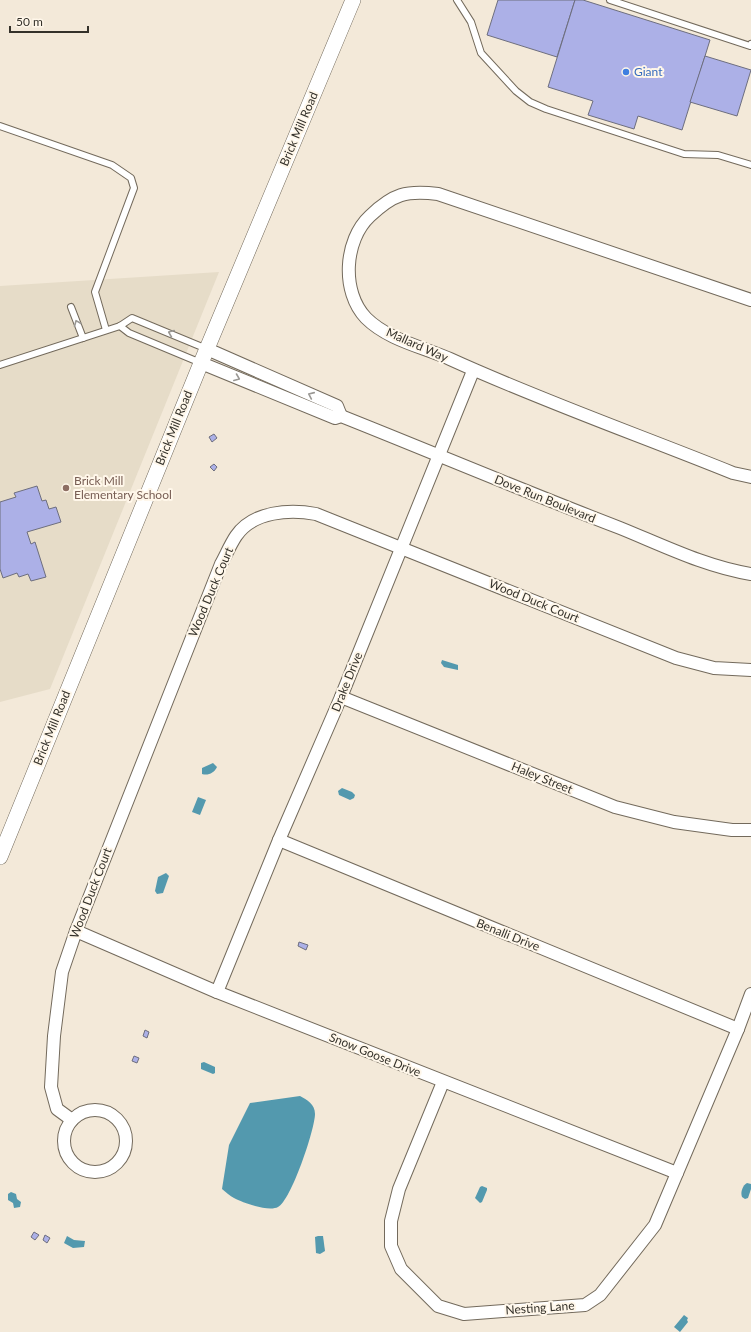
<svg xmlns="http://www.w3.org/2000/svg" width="751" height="1332" font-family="Lato,sans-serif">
	<rect width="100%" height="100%" fill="#f3e9d9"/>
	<!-- education -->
	<path fill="#e6dcc8" d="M219,272l-169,417 -50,13v-416z"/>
	<!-- water -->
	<g fill="#5399ae">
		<path d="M442,660l16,5v5l-14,-3 -3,-4z"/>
		<path d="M213,763l4,4c-3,6 -9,9 -15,7v-6z"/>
		<path d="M342,788l10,4 3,3 -1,3 -4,2 -11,-5 -1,-4z"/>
		<path d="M198,797l8,3 -6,15 -8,-3z"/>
		<path d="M166,873l3,3 -6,17 -6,1 -2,-3 3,-14z"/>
		<path d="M204,1062l11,5v6l-2,1 -12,-5v-6z"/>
		<path d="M300,1096c7,4 15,8 15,18 0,15 -24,87 -37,93 -9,5 -35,-4 -44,-9 -4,-2 -8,-6 -12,-9l7,-44 21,-42z"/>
		<path d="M747,1183l4,1v5l-3,9 -3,1 -3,-2c-2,-5 1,-12 5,-14z"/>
		<path d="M482,1186l5,2v2l-5,12 -2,1 -5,-5 5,-11z"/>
		<path d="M11,1192l5,2 1,5 4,3 -1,5 -6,1 -1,-5 -5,-3v-6z"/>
		<path d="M67,1236l7,4 11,1 -1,6 -11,1 -9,-5z"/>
		<path d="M318,1236h5l2,15 -5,3 -4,-1 -1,-16z"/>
		<path d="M684,1315l4,3 -1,2 1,2 -8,10 -6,-5z"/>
	</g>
	<!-- building -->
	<g fill="#acb0e7" stroke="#6d6e7e">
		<path d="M498,0h77l-18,57 -70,-22z"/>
		<path d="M575,0h8l127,40 -28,90 -44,-14 -4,13 -46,-14 5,-14 -45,-14z"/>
		<path d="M705,56l46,14 -14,46 -47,-14z"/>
		<path d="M214,434l3,4 -5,4 -3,-5z"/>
		<path d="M214,464l3,3 -3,4 -4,-4z"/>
		<path d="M37,486l5,15 4,-1 3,9 7,-2 5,15 -34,10 4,12 4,-2 11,35 -15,4 -3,-7 -9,3 -2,-4 -14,5 -3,-9v-67l16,-5 -2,-4z"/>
		<path d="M299,942l9,3 -2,5 -8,-4z"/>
		<path d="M145,1030l4,2 -2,6 -4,-2z"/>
		<path d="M134,1056l5,2 -2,5 -5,-2z"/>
		<path d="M34,1232l5,3 -4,5 -4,-3z"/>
		<path d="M45,1235l5,3 -3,5 -4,-3z"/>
	</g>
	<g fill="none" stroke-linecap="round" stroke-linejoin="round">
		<defs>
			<g id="service">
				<path d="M457,0l14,22 10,31 35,38 14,11 16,7 138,45 34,1 33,10"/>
				<path d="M610,0l140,46 1,-2"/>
				<path d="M0,126l112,39 19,13 3,10 -39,104 11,38"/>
				<path d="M71,307l12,31"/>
				<path d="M120,326l9,7 72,30"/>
				<path d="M0,365l120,-39 12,-8 75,31"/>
			</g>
			<g id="minor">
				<path d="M751,300l-313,-106c-32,-4 -45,0 -68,22 -26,24 -29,76 -4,102 22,22 57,29 84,41 92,42 189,76 283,114l18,4"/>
				<path d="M207,349l130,57 4,10"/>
				<path d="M201,363l134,55 6,-2c93,37 185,76 279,112 42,17 86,39 131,46"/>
				<path d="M341,697l274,110 59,15 58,8h19"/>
				<path d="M279,840l459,189"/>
				<path d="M76,931l141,61 460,181"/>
				<path d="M217,992l62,-152 62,-143 132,-326"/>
				<path d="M443,1082l-44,107 -8,32v25l10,23 37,37 26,8 121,-9 15,-10 55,-70 83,-196 13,-35"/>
				<circle cx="95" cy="1141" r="31"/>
				<path d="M72,1120l-15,-11 -6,-22 3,-51 8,-64 14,-41 145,-367c5,-9 9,-19 15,-28 17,-25 54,-27 80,-22l360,144 38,10 37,2"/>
			</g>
			<path id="tertiary" d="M0,857l201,-494 152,-363"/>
		</defs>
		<!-- service casing -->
		<use href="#service" stroke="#736a5c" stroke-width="8"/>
		<!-- minor casing -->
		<use href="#minor" stroke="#736a5c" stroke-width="14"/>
		<!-- tertiary casing -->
		<use href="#tertiary" stroke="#736a5c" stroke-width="16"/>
		<!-- service -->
		<use href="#service" stroke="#fff" stroke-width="6"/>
		<!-- minor -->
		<use href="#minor" stroke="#fff" stroke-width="12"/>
		<!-- tertiary -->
		<use href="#tertiary" stroke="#fff" stroke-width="15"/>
	</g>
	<!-- one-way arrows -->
	<defs><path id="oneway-chevron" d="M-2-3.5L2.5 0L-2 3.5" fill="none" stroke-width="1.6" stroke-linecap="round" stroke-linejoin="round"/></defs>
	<g stroke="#9a9894">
		<use href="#oneway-chevron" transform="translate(77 323) rotate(-112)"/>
		<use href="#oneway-chevron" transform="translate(171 333) rotate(-157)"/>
		<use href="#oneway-chevron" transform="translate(237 378) rotate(22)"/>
		<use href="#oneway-chevron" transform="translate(311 395) rotate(-156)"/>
	</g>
	<!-- markers -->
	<circle fill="#3f7fe0" stroke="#fff7ea" stroke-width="1.5" cx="626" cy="72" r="4"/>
	<circle fill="#8d6e63" stroke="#fff7ea" stroke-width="1.5" cx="66" cy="488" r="4"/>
	<g text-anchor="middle" stroke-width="4" stroke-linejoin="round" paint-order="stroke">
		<!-- shop labels -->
		<g font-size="12" fill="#366cbe" stroke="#fff7ea" text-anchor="start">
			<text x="634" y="76">Giant</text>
		</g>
		<!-- street labels -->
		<g font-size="12" fill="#34312a" stroke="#fff7ea">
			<text transform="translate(299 129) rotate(-67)" y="4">Brick Mill Road</text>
			<text transform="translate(417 345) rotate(24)" y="4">Mallard Way</text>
			<text transform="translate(174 428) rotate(-68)" y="4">Brick Mill Road</text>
			<text transform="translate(545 499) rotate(22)" y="4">Dove Run Boulevard</text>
			<text transform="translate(211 592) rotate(-67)" y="4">Wood Duck Court</text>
			<text transform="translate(534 601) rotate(22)" y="4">Wood Duck Court</text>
			<text transform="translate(347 682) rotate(-68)" y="4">Drake Drive</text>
			<text transform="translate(52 728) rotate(-68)" y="4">Brick Mill Road</text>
			<text transform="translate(542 778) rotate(22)" y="4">Haley Street</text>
			<text transform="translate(91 893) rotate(-69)" y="4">Wood Duck Court</text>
			<text transform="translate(508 935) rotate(22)" y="4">Benalli Drive</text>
			<text transform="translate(375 1055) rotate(22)" y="4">Snow Goose Drive</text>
			<text transform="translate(540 1308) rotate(-4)" y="4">Nesting Lane</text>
		</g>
		<!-- education labels -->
		<g font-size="12" fill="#785e54" stroke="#fff7ea" text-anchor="start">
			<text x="74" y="485">Brick Mill<tspan x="74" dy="14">Elementary School</tspan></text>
		</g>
	</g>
	<!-- scale -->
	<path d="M10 26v6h78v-6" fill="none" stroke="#34312a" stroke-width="2"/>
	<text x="16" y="26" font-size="12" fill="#34312a" stroke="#fff7ea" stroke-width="3" paint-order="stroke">50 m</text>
</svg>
